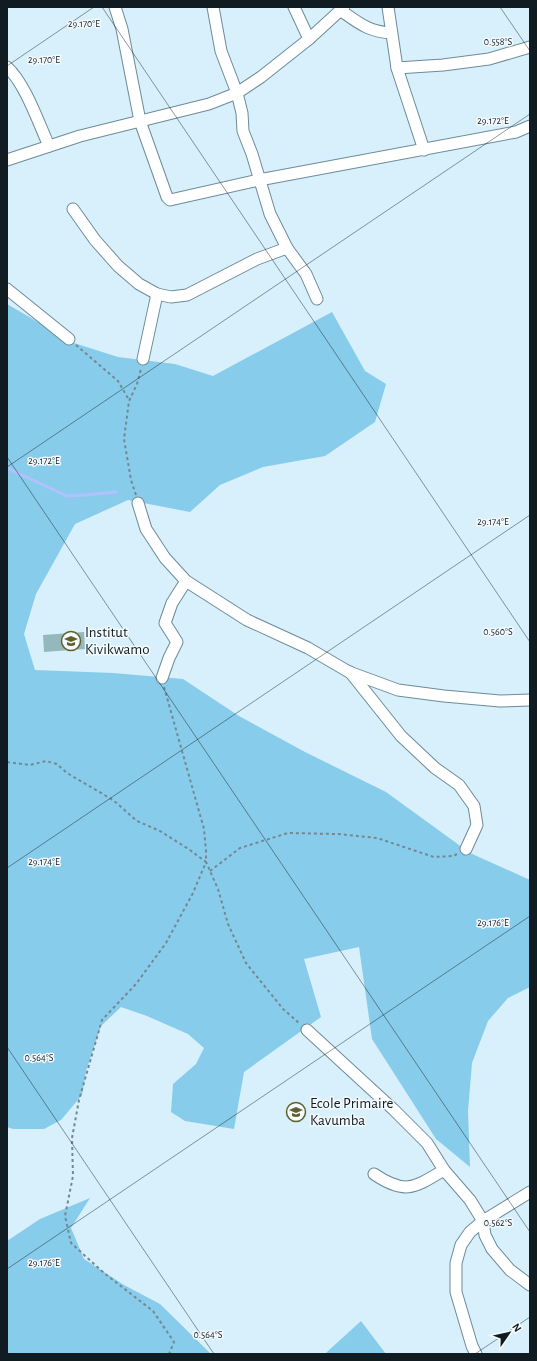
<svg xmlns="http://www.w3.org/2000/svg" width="537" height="1361" font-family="'Alegreya Sans',sans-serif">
	<rect width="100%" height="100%" fill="#d7f0fc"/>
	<!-- green -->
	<g fill="#87cceb">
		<path d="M7,304l67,39 44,14 57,7 38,12 119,-64 33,59 21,13 -11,38 -50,34 -62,11 -43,18 -30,27 -62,-12 -53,24 -39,70 -12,40 11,36 78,3 70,6 56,37 66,36 81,40 84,61 60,27v107l-22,11 -20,23 -16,42 -4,48 2,56 -34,-28 -64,-100 -13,-92 -55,12 17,58 -77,55 -10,57 -49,-8 -14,-9 2,-28 23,-20 8,-16 -16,-14 -41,-18 -26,-9 -20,19 -15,45 -4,24 -21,25 -17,9h-31l-6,-2z"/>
		<path d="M90,1198l-19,30 13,31 40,26 36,19 51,50h-204v-113l33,-22z"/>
		<path d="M361,1321l25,33h-61l3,-3z"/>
	</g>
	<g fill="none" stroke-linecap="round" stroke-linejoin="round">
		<!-- stream -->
		<path stroke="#b4c0fd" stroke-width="3" d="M7,468l60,28 18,-1 31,-3"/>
	</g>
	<!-- building -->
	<path fill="#94b8bc" d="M84,632l1,17 -41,3 -1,-17z"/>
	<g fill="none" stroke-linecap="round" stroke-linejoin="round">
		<defs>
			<g id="minor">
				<path d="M115,7l7,22 18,92 27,76 3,3 89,-20 257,-48 14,-6"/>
				<path d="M213,7l8,44 16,42 5,20 1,18 9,23 18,60 17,34 19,26 11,25"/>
				<path d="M294,7l15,32"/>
				<path d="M388,7l9,61 27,82"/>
				<path d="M340,10c19,13 27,21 51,23"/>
				<path d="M7,67c18,16 32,57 42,79"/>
				<path d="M397,68l46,-3 46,-6 41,-12"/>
				<path d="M7,160l73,-24 129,-32 28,-11 24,-16 48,-38 35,-32"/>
				<path d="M73,209l22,31 23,26 21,18 18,10 14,3 16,-2 70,-36 30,-11"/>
				<path d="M7,289l62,50"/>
				<path d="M143,359l14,-65"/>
				<path d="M138,503l8,26 19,29 21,23 61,39 61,28 41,24 49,18 46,6 56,5 30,-1"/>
				<path d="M350,672l51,64 34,32 24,17 15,21 3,19 -11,24"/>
				<path d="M162,678l7,-20 8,-16 -12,-19 7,-20 14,-22"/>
				<path d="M307,1030l87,80 33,33 17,27 26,30 13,21 2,14 7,14 18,21 20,15"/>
				<path d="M374,1174c31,21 40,14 70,-4"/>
				<path d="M476,1354l-4,-8 -16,-54v-29l5,-18 9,-13 13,-11 47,-29"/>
			</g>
		</defs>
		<!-- minor casing -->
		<use href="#minor" stroke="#6d8b98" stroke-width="13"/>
		<!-- path -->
		<g stroke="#758890" stroke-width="2" stroke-dasharray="3 3" stroke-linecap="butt">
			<path d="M76,345l42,36 11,19"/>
			<path d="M136,495l-5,-15 -7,-41 5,-38 8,-17 4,-15"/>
			<path d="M164,687l40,142 2,22v11l12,27 10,35 18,39 37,46 17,15"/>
			<path d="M7,762l23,3 16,-4 11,3 10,9 46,27 24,21 23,10 30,19 16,12 -13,31 -27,50 -30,41 -34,36 -23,80 -7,38 1,38 -8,40 6,27 33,30 49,38 21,31 -5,12"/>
			<path d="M210,871l30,-23 48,-15 50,1 39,4 57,19 20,-1 4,-3"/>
		</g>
		<!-- minor -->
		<use href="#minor" stroke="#fff" stroke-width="11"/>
	</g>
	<!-- ticks -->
	<path fill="none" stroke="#101c21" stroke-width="1" stroke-opacity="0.45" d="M102,7l428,635M500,7l30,44M7,66l87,-59M7,457l523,775M7,467l523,-353M7,868l523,-353M7,1047l207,307M7,1269l523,-353M475,1354l55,-37"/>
	<!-- icons -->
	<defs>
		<symbol id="school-ring" viewBox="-11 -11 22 22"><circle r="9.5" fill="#f4fafd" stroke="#61602d" stroke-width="1.5"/><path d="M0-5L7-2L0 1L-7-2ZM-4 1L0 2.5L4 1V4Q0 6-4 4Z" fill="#61602d"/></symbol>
	</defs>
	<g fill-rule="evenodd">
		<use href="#school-ring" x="60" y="630" width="22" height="22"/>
		<use href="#school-ring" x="285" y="1101" width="22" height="22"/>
	</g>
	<g text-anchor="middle" stroke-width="3" stroke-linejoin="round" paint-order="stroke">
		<!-- poi labels -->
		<g font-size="15" fill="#101c21" stroke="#f4fafd" text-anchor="start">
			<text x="85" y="637">Institut<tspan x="85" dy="17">Kivikwamo</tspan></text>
			<text x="310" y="1108">Ecole Primaire<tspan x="310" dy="17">Kavumba</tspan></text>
		</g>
	</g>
	<g font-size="10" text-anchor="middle" fill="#101c21" stroke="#f4fafd" stroke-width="3" stroke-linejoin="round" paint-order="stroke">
		<text x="84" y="27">29.170°E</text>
		<text x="498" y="45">0.558°S</text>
		<text x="44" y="63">29.170°E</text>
		<text x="493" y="124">29.172°E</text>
		<text x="44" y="464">29.172°E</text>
		<text x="493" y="525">29.174°E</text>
		<text x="498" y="635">0.560°S</text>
		<text x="44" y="865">29.174°E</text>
		<text x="493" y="926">29.176°E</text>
		<text x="39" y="1061">0.564°S</text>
		<text x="498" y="1226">0.562°S</text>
		<text x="44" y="1266">29.176°E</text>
		<text x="208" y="1338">0.564°S</text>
	</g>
	<!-- border -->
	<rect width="537" height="1361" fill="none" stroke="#101c21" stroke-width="16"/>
	<!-- north arrow -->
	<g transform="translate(509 1333) rotate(56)" stroke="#f4fafd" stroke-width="3" paint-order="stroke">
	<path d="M0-3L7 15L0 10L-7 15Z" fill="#101c21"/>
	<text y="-6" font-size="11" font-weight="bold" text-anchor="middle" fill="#101c21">N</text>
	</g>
</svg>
